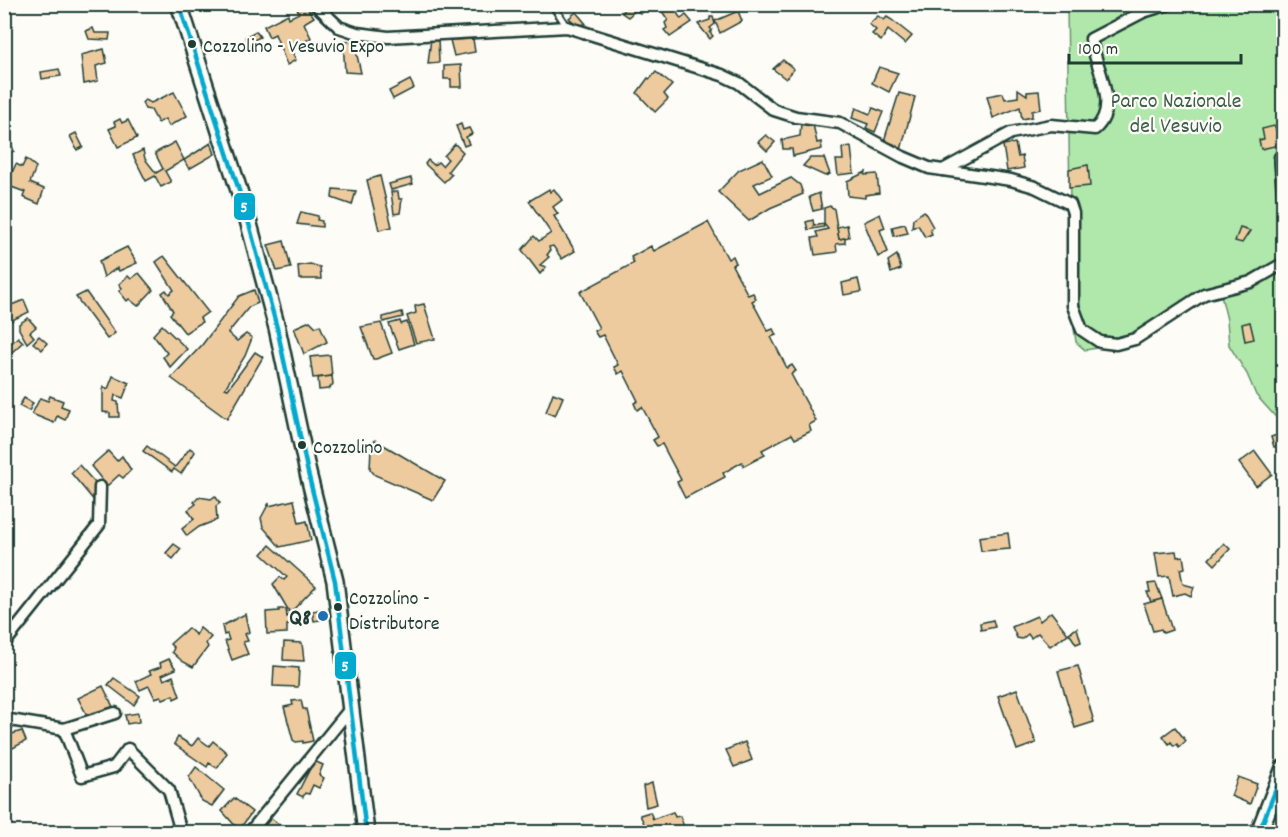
<svg xmlns="http://www.w3.org/2000/svg" width="1288" height="837" font-family="Dekko,sans-serif">
	<rect width="100%" height="100%" fill="#fdfcf7"/>
	<filter id="ink" filterUnits="userSpaceOnUse"><feTurbulence type="fractalNoise" baseFrequency=".0167" numOctaves="2"/><feDisplacementMap in="SourceGraphic" scale="12" xChannelSelector="R" yChannelSelector="G"/><feConvolveMatrix kernelMatrix="1 2 1 2 8 2 1 2 1" color-interpolation-filters="sRGB"/></filter>
	<g filter="url(#ink)">
		<!-- green -->
		<path fill="#b0e8ab" stroke="#689270" stroke-width="1.5" d="M1067,5h216v420l-27,-30 -9,-21 -18,-29 -2,-25 -7,-29 -32,14 -36,27 -49,15 -18,3 -9,-8 -7,-48 1,-92z"/>
		<!-- building -->
		<g fill="#eecb9f" stroke="#1f3d34" stroke-width="1.5">
			<path d="M307,4l4,3 -3,2 6,8 -10,6 7,15 -20,11 5,11 -9,5 -12,-31 -6,3 -5,-11 24,-12 1,4 10,-5 -2,-4z"/>
			<path d="M462,4h35v6l-35,2z"/>
			<path d="M621,4h20l4,4 -4,6 -5,-4 -8,7 -6,-4 3,-4z"/>
			<path d="M657,4h14l10,15 5,-4 6,7 -22,15 -6,-7 3,-2 -2,-5 3,-3z"/>
			<path d="M738,11l4,10 -22,12 -5,-12z"/>
			<path d="M576,12l10,12 -9,1 -8,-7z"/>
			<path d="M878,16l6,4 3,-3 5,3 20,16 -7,8 -17,-14 -7,11 -9,-7 4,-4 -7,-6z"/>
			<path d="M710,17h3l2,7 -5,4 2,2 -2,3 3,3 -3,3 -12,-15 12,-4z"/>
			<path d="M93,28l2,5h15l-1,7 -20,-1 -3,-8z"/>
			<path d="M256,31l4,6 -12,6 -3,-6z"/>
			<path d="M431,38h7l1,25 -11,1z"/>
			<path d="M473,39l2,13 -21,4 -4,-16z"/>
			<path d="M343,41l11,1 7,31 -16,-1z"/>
			<path d="M104,49l3,14 -11,3 2,15 -14,3 -3,-29z"/>
			<path d="M783,60l11,9 -8,10 -13,-10z"/>
			<path d="M461,65l1,22h-11v-8h-7v-13z"/>
			<path d="M879,67l19,6 -9,19 -17,-9z"/>
			<path d="M59,69l2,7 -19,3 -1,-7z"/>
			<path d="M656,72l16,13 -8,9 4,5 -13,13 -18,-19 11,-15 2,1z"/>
			<path d="M410,80l4,8 -21,11 -4,-8z"/>
			<path d="M1018,89l9,6v-3l12,-1 2,18 -9,2v6l-10,2 -2,-12 -27,11 -6,-22 16,-3 2,6 13,-2z"/>
			<path d="M174,92l13,24 -18,10 -4,-7 -7,4 -7,-13 -6,-1 -3,-6 3,-3 6,3z"/>
			<path d="M899,93l16,4 -14,53 -8,-2 1,-4 -10,-3z"/>
			<path d="M856,108l14,6 3,-6 10,4 -8,20 -9,-4 2,-4 -16,-6z"/>
			<path d="M120,119l2,4 6,-3 9,18 -19,9 -9,-18 7,-3 -2,-4z"/>
			<path d="M801,123l12,1 4,19 4,-1 1,7 -29,7 -1,-7h-9l-1,-9 18,-4z"/>
			<path d="M461,124l2,6 6,-2 3,6 -6,3 3,7 -5,2 -8,-20z"/>
			<path d="M1274,126l3,6 7,-1v13l-23,5 -2,-9 5,-1 -2,-10z"/>
			<path d="M76,133l7,14 -6,3 -7,-14z"/>
			<path d="M8,135l6,16 -10,4v-18z"/>
			<path d="M766,135l9,7 -8,9 -9,-9z"/>
			<path d="M175,142l9,18 -19,11 6,11 -10,5 -6,-11 -9,5 -13,-26 10,-5 2,9 11,14 7,-4 -8,-16z"/>
			<path d="M211,143l4,11 -26,15 -5,-9z"/>
			<path d="M1015,143l3,14 4,-1 2,12 -17,3 -4,-26z"/>
			<path d="M455,144l8,8 -15,19 4,3 -8,8 -19,-18 3,-4 6,5 4,-3 4,4 6,-7 -4,-3z"/>
			<path d="M851,147l3,26 -16,2 -2,-15h7l-1,-12z"/>
			<path d="M810,158h14l6,16 -5,2 -22,-10z"/>
			<path d="M26,159l10,8 -6,16 14,6 -5,15 -16,-7 2,-5 -19,-7 10,-21 6,3z"/>
			<path d="M763,159l9,17 -18,8 6,9 31,-15 9,7 3,9 -33,14 -21,13 -31,-29 21,-22z"/>
			<path d="M1088,165l2,21 -21,2v-19z"/>
			<path d="M866,172l-1,3 12,-1 2,19 -14,2v3l-17,-2 -1,-15z"/>
			<path d="M380,176l12,51 -13,3 -12,-50z"/>
			<path d="M411,178l2,6 -22,6 -2,-6z"/>
			<path d="M333,189l23,2 -4,14 -20,-7z"/>
			<path d="M549,189l1,3 4,-3 8,11 -9,7 5,7 -4,2 21,35 -13,8 -9,-13 -4,1 1,4 -3,4 2,2 -9,8 6,2 -6,7 -18,-24 12,-14 5,5 12,-8 -22,-32z"/>
			<path d="M391,192h7l1,7h3l-2,14 -6,1z"/>
			<path d="M819,193l3,16 -9,2 -4,-14z"/>
			<path d="M830,206l4,3 5,30 6,-1v5l-9,1 1,8 -22,3 -3,-17 6,-1 -2,-5 12,-3 -4,-5v-16z"/>
			<path d="M924,211l9,16 -3,2 2,5 -7,3 -7,-12 -6,3 1,-9z"/>
			<path d="M301,212l17,4 -1,4 5,1v6l-25,-3z"/>
			<path d="M880,214l5,14 -5,2 8,22 -10,5 -14,-35z"/>
			<path d="M813,220l1,6 9,-2 1,3 -16,3 -2,-8z"/>
			<path d="M708,222l20,37 5,-3 3,7 -4,2 16,30 5,-2 3,6 -4,2 16,30 5,-2 3,6 -5,2 16,31 5,-3 4,6 -5,3 25,47 -7,4 2,6 -16,8 -3,-5 -30,16 3,5 -21,11 -2,-4 -19,11 2,4 -40,21 -8,-16 4,-2 -19,-36 -5,2 -4,-6 5,-3 -16,-30 -5,3 -3,-7 4,-2 -15,-30 -5,3 -4,-7 4,-2 -15,-30 -5,2 -4,-6 5,-3 -19,-36 54,-29 -3,-6 20,-11 3,5z"/>
			<path d="M905,224l3,9 -14,3 -2,-9z"/>
			<path d="M847,225l2,12 -10,2 -2,-12z"/>
			<path d="M1240,228l10,3 -8,12 -7,-2z"/>
			<path d="M284,241l7,27 -14,3 -9,-26z"/>
			<path d="M127,247l10,16 -18,8 -2,-3 -13,9 -5,-16z"/>
			<path d="M897,255l4,14 -10,4 -3,-12z"/>
			<path d="M164,256l44,56 -8,6 2,4 -17,11 -15,-19 3,-3 -11,-18 4,-3 3,4 5,-4 -18,-28z"/>
			<path d="M310,264l10,3 1,12h-22l-1,-13z"/>
			<path d="M139,273l14,17 -15,16 -9,-7 -2,2 -8,-10 3,-3 -3,-4 9,-8 3,3z"/>
			<path d="M858,279l3,13 -17,3 -2,-12z"/>
			<path d="M254,290l4,13 -9,4 -21,26 9,8 9,-7 6,4 -7,18 -20,32 3,1 27,-37 8,5 -36,62 -56,-41 31,-33 37,-49z"/>
			<path d="M86,292l29,41 -8,6 -31,-42z"/>
			<path d="M24,300l5,12 -25,12v-16z"/>
			<path d="M424,304l11,35 -19,4 -9,-27 9,-3 -1,-7z"/>
			<path d="M402,312l1,5 -20,5v-5z"/>
			<path d="M28,318l8,9 -6,5 4,5 -7,6 -8,-14v-5z"/>
			<path d="M310,321l6,6 4,-2 7,17 -23,12 -10,-26z"/>
			<path d="M400,321l1,3 6,-2 7,22 -15,5 -10,-25z"/>
			<path d="M1250,322l4,17 -9,2 -3,-17z"/>
			<path d="M381,323l11,30 -16,6h-3l-12,-32z"/>
			<path d="M162,325l25,24 -17,18 -7,-10 4,-4 -14,-18z"/>
			<path d="M39,336l8,7 -5,7 -9,-7z"/>
			<path d="M18,337l5,5 -13,12 -5,-5z"/>
			<path d="M330,355l2,21 -19,2 -3,-21z"/>
			<path d="M113,376l16,7 -6,15 -8,-3 -1,6 4,1 1,15h-9v-4l-7,-1v-25l5,2z"/>
			<path d="M332,376l1,8 -4,5 -10,1 -1,-12z"/>
			<path d="M553,393l10,4 -8,19 -9,-4z"/>
			<path d="M50,396l13,5 -2,5 8,3 -4,11 -8,-4 -3,7 -22,-9 8,-16 8,3z"/>
			<path d="M24,398l9,5 -4,8 -10,-5z"/>
			<path d="M1283,433l1,11 -10,3 -3,-10z"/>
			<path d="M375,440l70,41 -12,19 -58,-25 -5,-6 1,-22z"/>
			<path d="M147,446l28,21 15,-19 5,4 -14,22 -7,-5 -2,3 -29,-21z"/>
			<path d="M108,451l9,10 5,-5 9,14 -8,8 -4,-3 -12,11 -16,-20z"/>
			<path d="M1255,451l17,23 -16,12 -17,-23z"/>
			<path d="M79,465l18,20 -1,18 -25,-30z"/>
			<path d="M215,496l5,7 -4,3 1,14 -18,7 -12,9 -5,-7 12,-10 -6,-9 8,-6 -2,-2 5,-5 12,2z"/>
			<path d="M294,500l5,23 8,-2 4,19 -31,7 -17,-20 -2,-9 8,-15v3z"/>
			<path d="M1008,533l2,16 -29,2 -2,-14z"/>
			<path d="M1224,543l6,6 -15,16 -6,-6z"/>
			<path d="M174,544l7,5 -8,10 -7,-6z"/>
			<path d="M270,545l46,41 -26,27 -17,-29 7,-7 4,3 3,-3 -25,-23z"/>
			<path d="M1176,551l1,6 6,-1 2,12 -5,1 3,15 11,3 -3,9 -6,-3 -12,3 -4,-20 -10,1 -4,-24z"/>
			<path d="M1156,583l6,16 -11,3 -4,-10h3l-2,-8z"/>
			<path d="M1162,599l10,31 -9,3 -2,-4 -8,2 -9,-27z"/>
			<path d="M279,609h7l1,8h5v8h-5v8l-20,1 -1,-22 13,-1z"/>
			<path d="M324,609l2,10 -12,2 -2,-10z"/>
			<path d="M1051,612l17,22 -18,12 -12,-13 -7,5 -3,-4 -6,5 -5,-1 -5,-11 25,-11 3,5z"/>
			<path d="M245,614l4,18 -4,2 3,7 -5,1 5,12 -16,6 -7,-19 4,-1 -2,-6 -3,1 -2,-9z"/>
			<path d="M993,620l2,7 -14,3 -1,-7z"/>
			<path d="M188,628l8,7 4,-7 11,9 -5,6 2,4 -15,20 -11,-6 -10,-9 2,-4 -4,-4z"/>
			<path d="M1077,628l4,14 -5,2 -7,-11z"/>
			<path d="M284,642l18,1 2,18 -21,-1z"/>
			<path d="M169,659l7,10 -14,6 2,5 9,-4 7,20 -6,3 -1,-4 -10,4 -2,-3 -6,2 -6,-12 -9,4 -4,-9 15,-7 -2,-3 12,-4 -1,-4z"/>
			<path d="M274,666l25,2 -1,19 -25,-1z"/>
			<path d="M1078,666l16,56 -19,6 -17,-57z"/>
			<path d="M114,678l26,18 -6,9 -26,-20z"/>
			<path d="M103,686l10,21 -24,12 -11,-21z"/>
			<path d="M1017,689l19,54 -19,7 -19,-54z"/>
			<path d="M301,700l2,9h3l7,32 -10,2v-2l-7,1 -3,-2 -9,-33 9,-2 -1,-4z"/>
			<path d="M138,713l1,9 -12,2 -2,-9z"/>
			<path d="M1175,727l11,14 -7,6 -2,-3 -3,2 -3,-4 -2,2 -6,-8z"/>
			<path d="M22,731l4,10 -15,8 -6,-13z"/>
			<path d="M178,737l14,9 6,-8 11,8 4,-5 14,12 -10,15 -8,-5 -2,4 -33,-23z"/>
			<path d="M745,742l7,18 -18,7 -8,-17z"/>
			<path d="M314,761l9,4 -4,10 5,3 -5,10 -6,-3 -4,9 -4,-1 -2,4 -6,-3z"/>
			<path d="M196,767l28,23 -12,16 -10,-5 -13,-24z"/>
			<path d="M1238,777l19,7 -7,20 -19,-8z"/>
			<path d="M652,783l5,21 -11,3 -3,-21z"/>
			<path d="M234,798l18,14 -13,18 -17,-19z"/>
			<path d="M650,812l3,7 20,-7 2,5 5,-1 4,11 -18,5h-18l-8,-17z"/>
			<path d="M271,818l17,13 -2,1h-26z"/>
		</g>
		<g fill="none" stroke-linecap="round" stroke-linejoin="round">
			<defs>
				<path id="lane" d="M552,4l15,23"/>
				<g id="street">
					<path d="M315,4l24,23 18,6 31,4 179,-10 155,48 17,8 35,27 22,7 44,6 63,34 26,11 82,12 24,7 35,17 3,9v93l9,24 18,12 16,2 19,-5 69,-45 47,-12 33,-19"/>
					<path d="M1280,157l4,49"/>
					<path d="M943,170l68,-37 40,-8 44,4c26,-23 0,-62 -4,-90l52,-27 26,-8"/>
					<path d="M4,644l95,-119 1,-38"/>
					<path d="M4,719l60,10 51,-16"/>
					<path d="M64,729l18,47 32,-9 14,-18 41,41 12,42"/>
					<path d="M250,832l100,-123"/>
				</g>
				<g id="secondary">
					<path d="M179,4l66,205 32,119 31,145 27,108 31,251"/>
					<path d="M1259,832l25,-64"/>
				</g>
			</defs>
			<!-- lane casing -->
			<use href="#lane" stroke="#1f3d34" stroke-width="10"/>
			<!-- street casing -->
			<use href="#street" stroke="#1f3d34" stroke-width="15"/>
			<!-- secondary casing -->
			<use href="#secondary" stroke="#1f3d34" stroke-width="20"/>
			<!-- lane -->
			<use href="#lane" stroke="#fdfcf7" stroke-width="5"/>
			<!-- street -->
			<use href="#street" stroke="#fdfcf7" stroke-width="10"/>
			<!-- secondary -->
			<use href="#secondary" stroke="#fdfcf7" stroke-width="15"/>
			<defs>
				<g id="bus-1">
					<path d="M179,4l66,205 32,119 31,145 27,108 31,251"/>
					<path d="M1259,832l25,-63"/>
				</g>
			</defs>
			<!-- bus-1 casing -->
			<use href="#bus-1" stroke="#fdfcf7" stroke-width="9"/>
			<!-- bus-1 -->
			<use href="#bus-1" stroke="#00a9ce" stroke-width="4.5"/>
		</g>
	</g>
	<!-- markers -->
	<g fill="#1f3d34" stroke="#fdfcf7" stroke-width="2">
		<circle cx="192" cy="44" r="5"/>
		<circle cx="302" cy="445" r="5"/>
		<circle cx="338" cy="607" r="5"/>
	</g>
	<circle fill="#1f6fb2" stroke="#fdfcf7" stroke-width="2" cx="323" cy="616" r="6"/>
	<g text-anchor="middle" stroke-width="4.5" stroke-linejoin="round" paint-order="stroke">
		<!-- bus labels -->
		<g font-size="20" fill="#1f3d34" stroke="#fdfcf7" text-anchor="start">
			<text x="203" y="52">Cozzolino - Vesuvio Expo</text>
			<text x="313" y="453">Cozzolino</text>
			<text x="349" y="604">Cozzolino -<tspan x="349" dy="25">Distributore</tspan></text>
		</g>
		<!-- park labels -->
		<g font-size="22" fill="#3c5f4c" stroke="#fdfcf7">
			<text x="1176" y="107">Parco Nazionale<tspan x="1176" dy="25">del Vesuvio</tspan></text>
		</g>
		<!-- poi labels -->
		<g font-size="22" font-weight="bold" fill="#1f3d34" stroke="#fdfcf7" text-anchor="end">
			<text x="311" y="624">Q8</text>
		</g>
	</g>
	<g stroke="#fdfcf7" stroke-width="2">
		<rect x="233" y="192" width="23" height="29" rx="6" fill="#00a9ce"/>
		<rect x="334" y="651" width="23" height="29" rx="6" fill="#00a9ce"/>
	</g>
	<g font-size="16" text-anchor="middle" font-weight="bold" fill="#fff">
		<text x="244" y="212">5</text>
		<text x="345" y="671">5</text>
	</g>
	<!-- margin -->
	<rect width="1288" height="837" fill="none" stroke="#fdfcf7" stroke-width="24"/>
	<rect x="12" y="12" width="1264" height="813" fill="none" stroke="#1f3d34" stroke-width="2" filter="url(#ink)"/>
	<!-- scale -->
	<path d="M1069 54v9h172v-9" fill="none" stroke="#1f3d34" stroke-width="3"/>
	<text x="1078" y="54" font-size="18" fill="#1f3d34" stroke="#fdfcf7" stroke-width="4.5" paint-order="stroke">100 m</text>
</svg>
